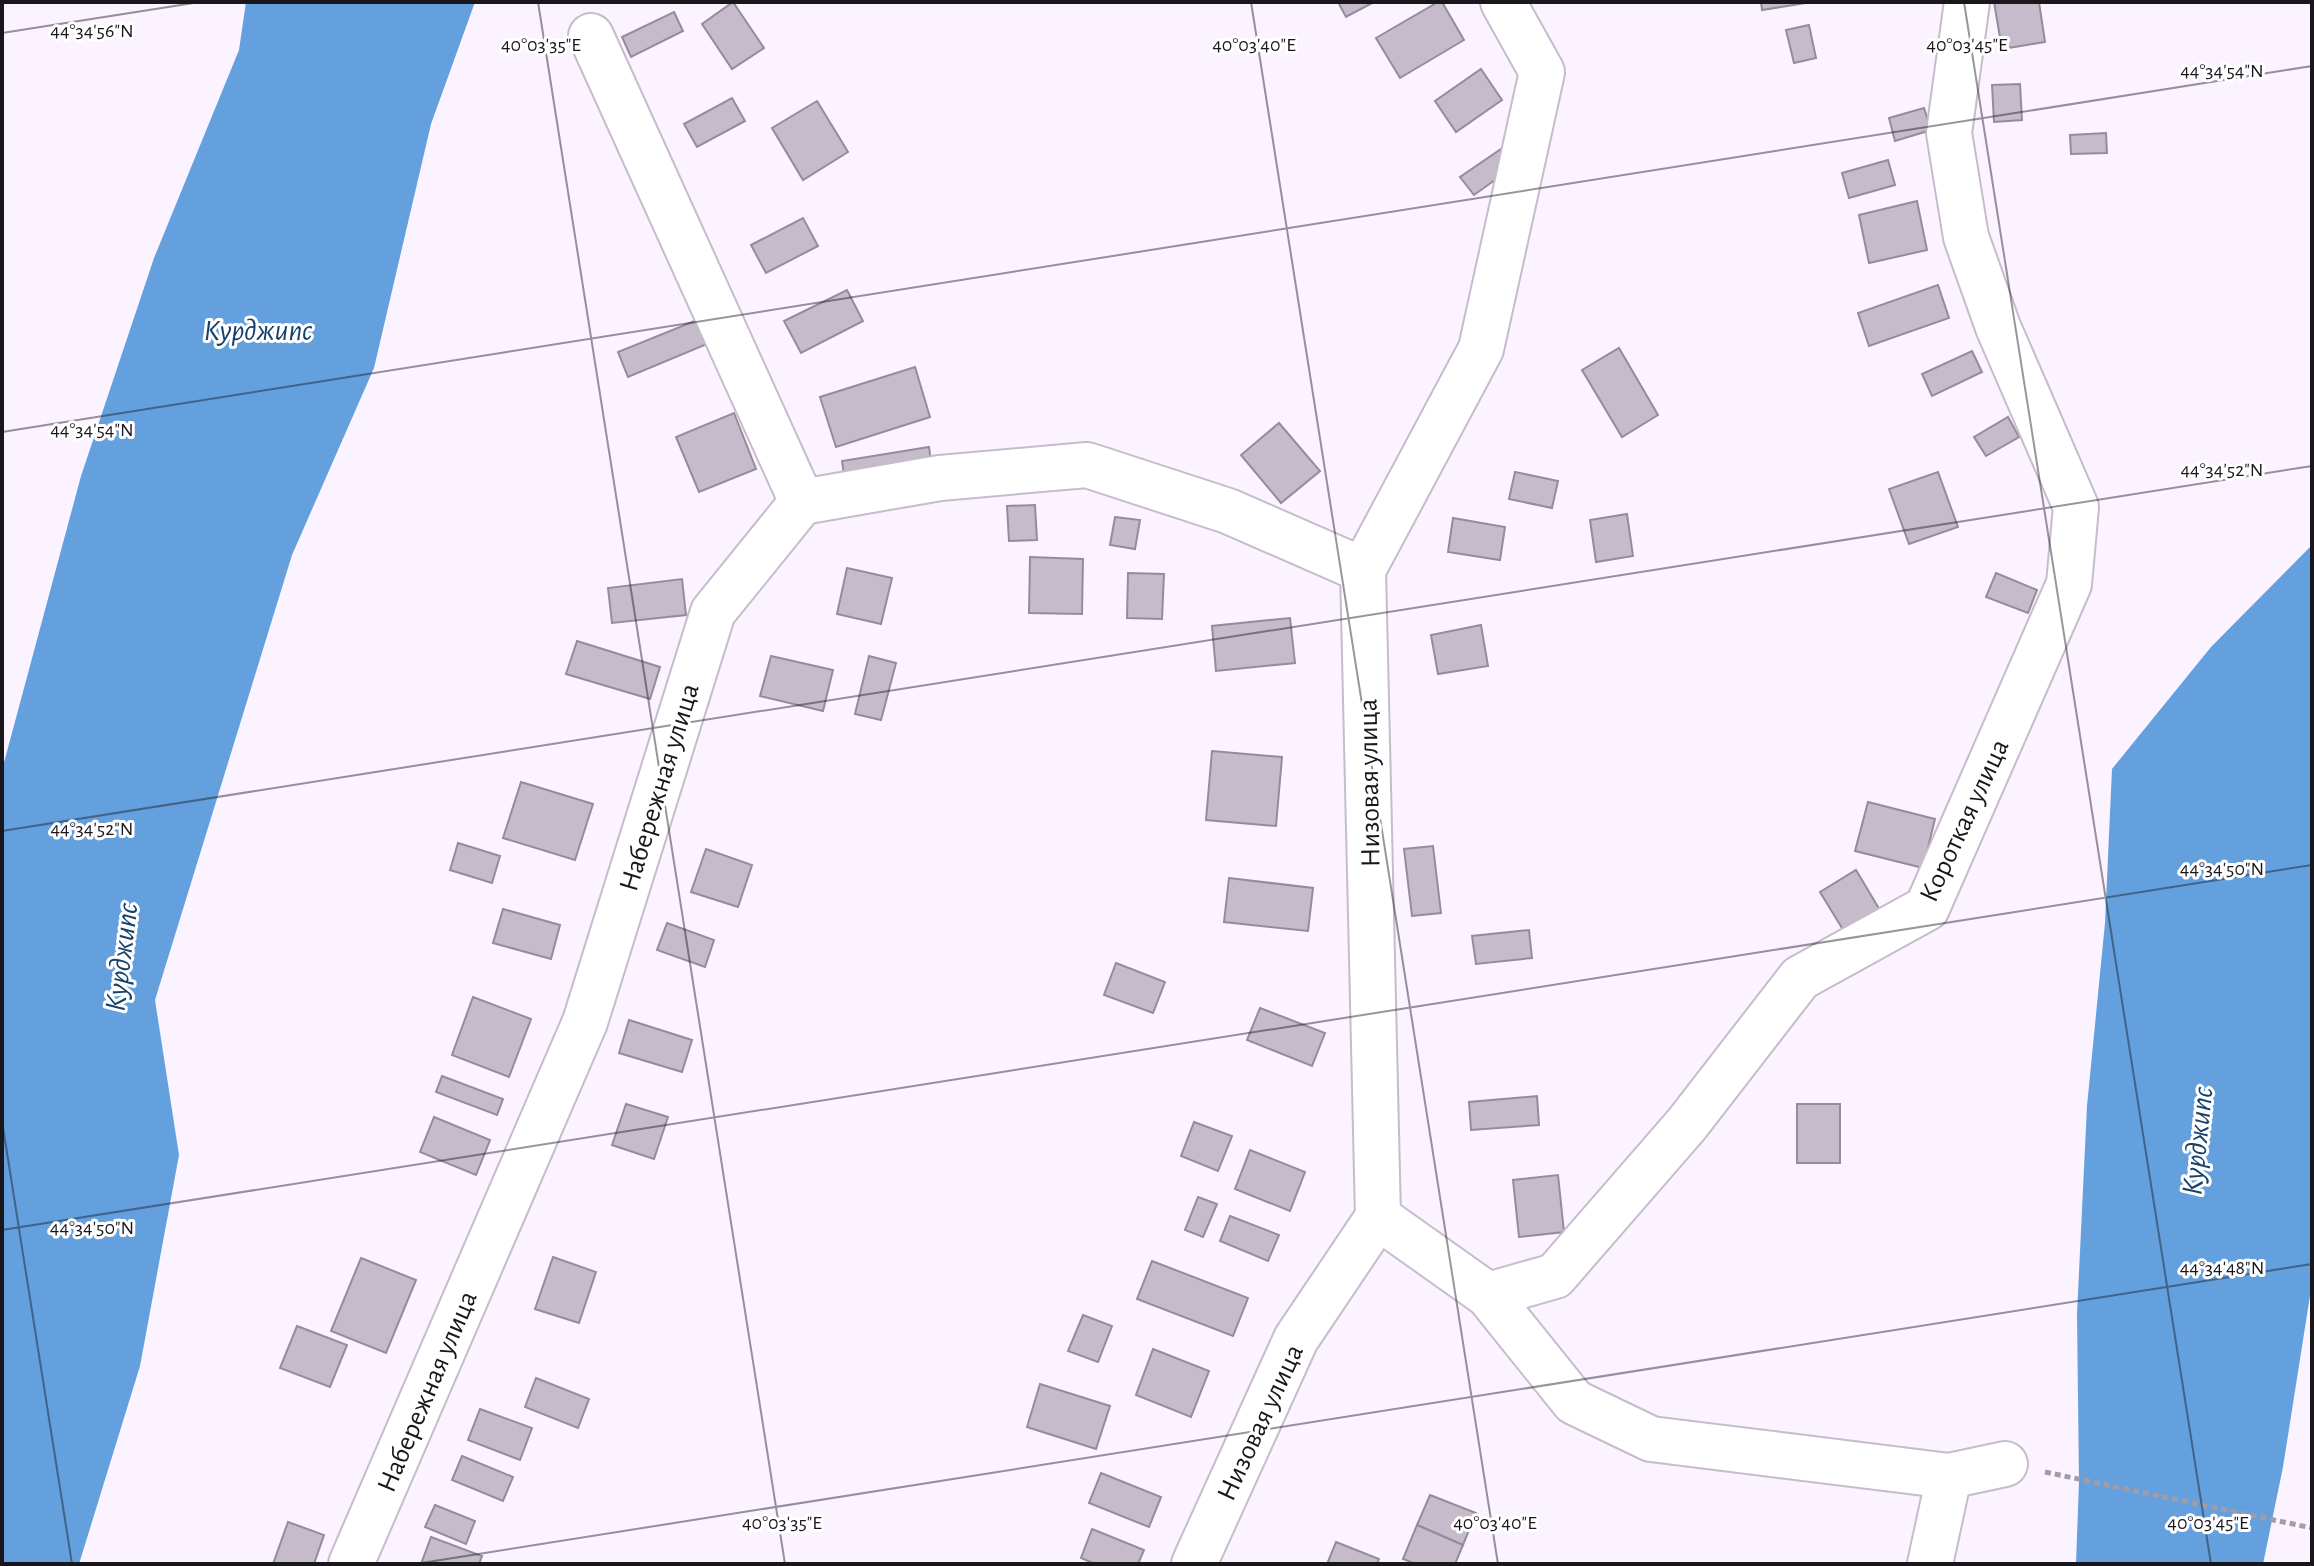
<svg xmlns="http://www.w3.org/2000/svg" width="2314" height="1566" font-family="'Alegreya Sans',sans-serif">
	<rect width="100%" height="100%" fill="#fbf3ff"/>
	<!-- water -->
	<g fill="#64a0de">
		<path d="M246,2h229l-44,122 -57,244 -82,187 -137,445 24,155 -39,211 -61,198h-77v-794l79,-294 73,-218 85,-208z"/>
		<path d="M2312,545v738l-29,184 -20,97h-187l3,-82 -2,-168 10,-208 18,-183 7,-154 99,-122z"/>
	</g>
	<!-- building -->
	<g fill="#c5bbca" stroke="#958c9a" stroke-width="2">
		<path d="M733,2l31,46 -32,21 -30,-45z"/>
		<path d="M1338,2h36l-28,15z"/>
		<path d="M1438,2h4l22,38 -64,38 -24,-40z"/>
		<path d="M1761,2h51l-50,8z"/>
		<path d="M1994,2h45l6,40 -43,7z"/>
		<path d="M674,12l9,19 -52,26 -9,-20z"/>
		<path d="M1809,25l7,33 -22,5 -8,-33z"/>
		<path d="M1481,69l21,31 -46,32 -21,-31z"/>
		<path d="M2020,84l2,36 -28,2 -2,-37z"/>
		<path d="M732,98l13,23 -48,26 -13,-23z"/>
		<path d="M817,101l31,51 -45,28 -31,-52z"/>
		<path d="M1924,108l7,22 -36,11 -6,-23z"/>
		<path d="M2106,133l1,20 -36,1 -1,-19z"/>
		<path d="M1504,147l12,18 -42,30 -14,-18z"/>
		<path d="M1888,160l7,25 -46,13 -7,-25z"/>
		<path d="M1917,201l10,49 -58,13 -10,-48z"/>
		<path d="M803,218l15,28 -52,27 -15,-28z"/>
		<path d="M1938,285l11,33 -80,28 -11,-33z"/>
		<path d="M847,290l16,31 -62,32 -17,-32z"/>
		<path d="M697,320l10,24 -79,33 -10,-25z"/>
		<path d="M1619,348l39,67 -36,22 -40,-67z"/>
		<path d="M1972,351l10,21 -50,24 -10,-22z"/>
		<path d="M915,367l15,50 -94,30 -16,-50z"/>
		<path d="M734,413l22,56 -57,23 -23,-55z"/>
		<path d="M2008,417l11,20 -33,19 -12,-19z"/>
		<path d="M1279,423l41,48 -39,32 -40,-48z"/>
		<path d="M929,447l3,22 -87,13 -3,-21z"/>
		<path d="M1515,472l43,9 -6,27 -43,-9z"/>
		<path d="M1938,472l20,55 -49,17 -20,-55z"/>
		<path d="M1035,505l2,35 -28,1 -2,-35z"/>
		<path d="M1627,514l6,42 -37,6 -6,-42z"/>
		<path d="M1115,517l25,3 -5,29 -25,-4z"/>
		<path d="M1453,518l52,9 -5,33 -52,-8z"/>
		<path d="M1030,557l53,2 -1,55 -53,-1z"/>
		<path d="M847,568l45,10 -11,46 -44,-10z"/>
		<path d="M1128,573l36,1 -2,45 -35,-1z"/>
		<path d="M1996,573l41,17 -9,23 -42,-16z"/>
		<path d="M682,579l4,36 -74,8 -4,-35z"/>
		<path d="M1290,618l5,45 -79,8 -4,-45z"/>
		<path d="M1481,625l7,41 -50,8 -7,-39z"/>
		<path d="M577,641l83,26 -10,32 -84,-25z"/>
		<path d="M771,656l62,14 -10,41 -63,-15z"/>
		<path d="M869,656l27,7 -15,57 -26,-6z"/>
		<path d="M1212,751l70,6 -6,69 -70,-6z"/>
		<path d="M521,782l72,22 -18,56 -72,-22z"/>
		<path d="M1868,802l67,17 -12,49 -68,-17z"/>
		<path d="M458,843l42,13 -8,27 -42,-13z"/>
		<path d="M1433,846l8,67 -29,3 -8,-67z"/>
		<path d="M706,849l46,16 -14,42 -47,-15z"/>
		<path d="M1856,870l25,42 -36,21 -25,-41z"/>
		<path d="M1229,878l84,10 -5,43 -84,-9z"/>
		<path d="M503,909l57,16 -9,34 -58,-16z"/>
		<path d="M667,923l47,17 -9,27 -48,-17z"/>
		<path d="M1529,930l3,28 -56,6 -4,-28z"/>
		<path d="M1116,963l49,19 -12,31 -49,-18z"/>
		<path d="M473,997l58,22 -22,58 -57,-22z"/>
		<path d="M1260,1008l65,25 -13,33 -65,-26z"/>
		<path d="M629,1020l63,20 -10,32 -63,-19z"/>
		<path d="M442,1076l61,23 -6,16 -61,-23z"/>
		<path d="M1537,1096l2,29 -68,5 -2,-28z"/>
		<path d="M626,1104l42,13 -14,42 -42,-14z"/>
		<rect x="1797" y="1104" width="43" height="59"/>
		<path d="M434,1117l56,23 -14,35 -56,-23z"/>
		<path d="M1194,1122l38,14 -14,35 -37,-15z"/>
		<path d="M1250,1150l55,22 -15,39 -55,-22z"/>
		<path d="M1558,1175l6,57 -45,5 -6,-57z"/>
		<path d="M1198,1197l19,7 -14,33 -18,-7z"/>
		<path d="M1230,1216l49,19 -11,26 -48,-20z"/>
		<path d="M553,1257l43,15 -17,51 -44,-14z"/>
		<path d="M361,1258l55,22 -30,73 -55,-22z"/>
		<path d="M1152,1261l96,37 -15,38 -96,-37z"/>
		<path d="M1083,1315l29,11 -14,36 -30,-11z"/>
		<path d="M297,1326l50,19 -17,42 -50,-19z"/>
		<path d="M1153,1349l56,22 -18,46 -55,-22z"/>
		<path d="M536,1378l53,21 -11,29 -53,-21z"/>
		<path d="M1040,1384l70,22 -14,43 -69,-22z"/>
		<path d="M480,1409l52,19 -12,32 -52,-20z"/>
		<path d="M462,1456l51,21 -10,24 -51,-21z"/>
		<path d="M1101,1473l60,24 -12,30 -60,-24z"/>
		<path d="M1430,1495l46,18 -13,32 -46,-20z"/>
		<path d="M435,1505l40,16 -9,23 -41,-17z"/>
		<path d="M288,1522l36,13 -10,29h-41z"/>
		<path d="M1417,1525l46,20 -8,19h-39l-13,-5z"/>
		<path d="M1092,1529l52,21 -6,14h-43l-14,-6z"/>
		<path d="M431,1537l51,19 -3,8h-58z"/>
		<path d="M1336,1542l43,17 -2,5h-50z"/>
	</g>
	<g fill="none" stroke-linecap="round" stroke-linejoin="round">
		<defs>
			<g id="minor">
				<path d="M802,502l138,-24 147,-13 141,46 135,59"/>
				<path d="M1378,1217l110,78 67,-19 132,-152 113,-146 127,-70 142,-324 7,-77 -78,-180 -32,-90 -17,-104 18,-131"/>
				<path d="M1488,1295l86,107 77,37 298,37"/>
				<path d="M351,1564l234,-542 128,-410 89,-110 -211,-466"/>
				<path d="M1194,1564l102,-225 82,-122 -15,-647 118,-221 61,-277 -39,-70"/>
				<path d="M1930,1564l19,-88 56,-12"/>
			</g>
		</defs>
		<!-- minor casing -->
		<use href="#minor" stroke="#c6bccb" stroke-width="48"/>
		<!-- path -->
		<path stroke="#a29ca5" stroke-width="5" stroke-dasharray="6 4" stroke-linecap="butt" d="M2045,1472l267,56"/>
		<!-- minor -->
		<use href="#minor" stroke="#fff" stroke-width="44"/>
	</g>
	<!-- ticks -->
	<path fill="none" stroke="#1a171c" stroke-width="2" stroke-opacity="0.45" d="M538,2l247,1562M1251,2l247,1562M1964,2l247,1562M2,33l198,-31M2,432l2310,-366M2,831l2310,-365M2,1121l70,443M2,1230l2310,-365M415,1564l1897,-300"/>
	<g text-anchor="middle" stroke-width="6" stroke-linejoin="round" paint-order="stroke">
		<!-- street labels -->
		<g font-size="28" fill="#1a171c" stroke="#fff">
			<text transform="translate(1368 783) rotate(-91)" y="10">Низовая улица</text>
			<text transform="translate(658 787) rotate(-73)" y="10">Набережная улица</text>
			<text transform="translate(1963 820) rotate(-65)" y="10">Короткая улица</text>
			<text transform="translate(426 1391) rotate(-67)" y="10">Набережная улица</text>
			<text transform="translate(1259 1422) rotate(-65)" y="10">Низовая улица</text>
		</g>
		<!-- water labels -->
		<g font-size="30" font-style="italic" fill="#16416a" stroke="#fff">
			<text x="258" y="340">Курджипс</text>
			<text transform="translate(121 957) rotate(-83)" y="10">Курджипс</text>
			<text transform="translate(2197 1141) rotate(-84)" y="10">Курджипс</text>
		</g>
	</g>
	<g font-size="20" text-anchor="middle" fill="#1a171c" stroke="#fff" stroke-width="6" stroke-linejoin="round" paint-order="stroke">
		<text x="92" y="37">44°34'56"N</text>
		<text x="541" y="51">40°03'35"E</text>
		<text x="1254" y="51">40°03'40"E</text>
		<text x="1967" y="51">40°03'45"E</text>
		<text x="2222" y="77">44°34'54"N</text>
		<text x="92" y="436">44°34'54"N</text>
		<text x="2222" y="476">44°34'52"N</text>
		<text x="92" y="835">44°34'52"N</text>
		<text x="2222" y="875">44°34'50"N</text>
		<text x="92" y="1234">44°34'50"N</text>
		<text x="2222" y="1274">44°34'48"N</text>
		<text x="782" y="1529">40°03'35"E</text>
		<text x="1495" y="1529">40°03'40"E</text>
		<text x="2208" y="1529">40°03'45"E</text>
	</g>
	<!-- border -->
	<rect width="2314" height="1566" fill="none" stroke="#1a171c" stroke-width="8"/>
</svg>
